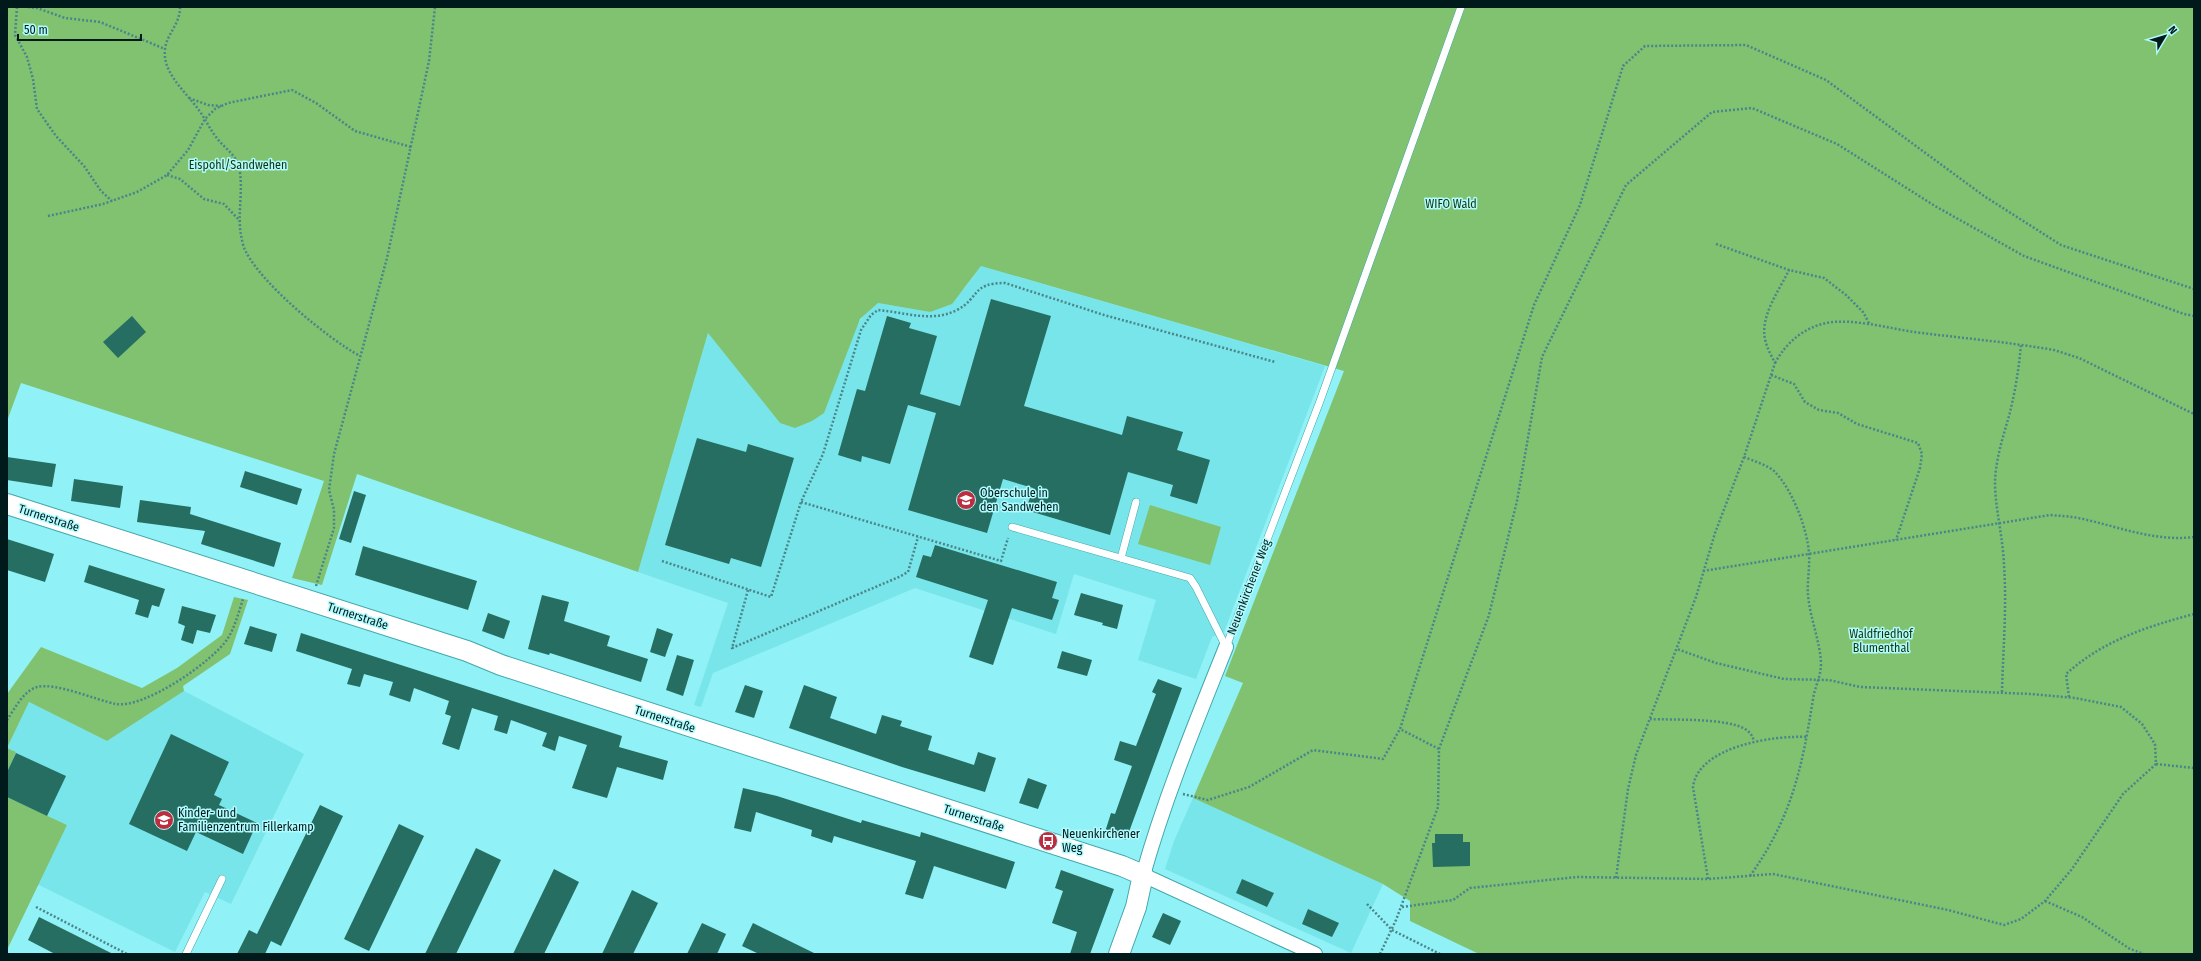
<svg xmlns="http://www.w3.org/2000/svg" width="2201" height="961" font-family="'Fira Sans Condensed',sans-serif">
	<rect width="100%" height="100%" fill="#90f1f6"/>
	<!-- built -->
	<g fill="#78e5ea">
		<path d="M981,266l344,100 -101,266 -12,5 -16,42 -58,-19 18,-60 -82,-26 -18,60 -141,-46 -202,85 -12,34 -7,-2 34,-102 -90,-31 70,-239 72,90 90,-115 8,-5 52,9 35,-24z"/>
		<path d="M184,691l120,63 -73,150 -26,-12 -30,60 -138,-68 30,-59 -60,-28v-25l9,-20 -9,-4 22,-46 78,39z"/>
		<path d="M1193,798l190,86 -32,69 -186,-84 9,-28z"/>
	</g>
	<!-- green -->
	<g fill="#80c270">
		<path d="M7,7h2187v947h-715l-69,-33v-20l-27,-17 -190,-86 50,-115 -18,-7 119,-305 -363,-105 -29,38 -22,8 -52,-9 -18,16 -36,94 -12,8 -17,7 -15,-5 -72,-90 -70,239 -281,-98 -35,111 -30,-7 32,-97 -303,-98 -14,38z"/>
		<path d="M1150,505l71,22 -11,38 -72,-21z"/>
		<path d="M234,597l14,3 -18,54 -47,32 1,5 -77,50 -78,-39 -22,46 9,4 -9,20v-78l34,-47 101,41 35,-20 45,-33z"/>
		<path d="M7,797l60,28 -60,125z"/>
	</g>
	<!-- building -->
	<g fill="#256e61">
		<path d="M991,299l60,17 -27,90 98,29 5,-19 56,16 -6,18 33,10 -13,44 -27,-8 3,-11 -45,-13 -18,63 -84,-25 7,-22 -30,-9 -16,54 -79,-23 28,-97 -28,-8 -18,59 -28,-8 -1,6 -23,-7 19,-66 8,2 22,-75 24,7 -2,5 28,8 -17,58 40,12z"/>
		<path d="M132,316l14,16 -28,26 -15,-16z"/>
		<path d="M697,438l49,14 2,-8 46,14 -33,109 -30,-9 -2,6 -64,-19z"/>
		<path d="M7,457l49,7 -4,23 -45,-7z"/>
		<path d="M245,471l57,18 -5,16 -57,-18z"/>
		<path d="M74,479l49,7 -3,22 -49,-7z"/>
		<path d="M354,491l12,4 -15,48 -12,-4z"/>
		<path d="M140,500l51,7 -1,7 91,29 -7,24 -73,-23 4,-13 -68,-9z"/>
		<path d="M7,539l47,15 -9,28 -38,-12z"/>
		<path d="M935,545l122,37 -5,16 7,2 -7,20 -40,-12 -19,57 -24,-8 19,-57 -72,-23 7,-22 8,2z"/>
		<path d="M363,546l114,35 -9,29 -113,-35z"/>
		<path d="M89,565l76,24 -6,18 -7,-2 -4,13 -13,-4 4,-14 -55,-18z"/>
		<path d="M1081,593l42,12 -6,24 -15,-4 1,-2 -29,-8z"/>
		<path d="M542,595l27,7 -5,19 46,15 -3,10 41,13 -7,23 -91,-29 -1,2 -21,-6z"/>
		<path d="M182,606l34,9 -6,18 -13,-3 -4,14 -12,-4 4,-14 -7,-3z"/>
		<path d="M488,613l22,8 -6,18 -22,-8z"/>
		<path d="M250,626l27,8 -5,18 -28,-8z"/>
		<path d="M657,628l16,6 -8,23 -15,-5z"/>
		<path d="M301,633l321,103 -3,11 49,14 -5,19 -46,-13 -10,31 -35,-10 15,-43 -28,-9 -4,15 -13,-5 5,-13 -36,-13 -4,14 -13,-4 4,-14 -26,-8 -13,42 -17,-6 9,-28 -6,-2 4,-13 -35,-13 -4,14 -21,-7 4,-13 -29,-8 -4,13 -13,-3 5,-15 -56,-18z"/>
		<path d="M1062,651l30,9 -5,16 -30,-8z"/>
		<path d="M677,655l17,5 -11,36 -17,-6z"/>
		<path d="M1158,679l24,9 -56,152 -21,-8 6,-19 4,1 17,-48 -18,-6 6,-19 16,5 20,-52 -4,-2z"/>
		<path d="M745,685l18,6 -9,27 -19,-6z"/>
		<path d="M804,685l33,12 -7,21 46,16 6,-19 20,6 -2,5 32,10 -4,14 46,15 4,-13 18,6 -11,34 -83,-25 -113,-39z"/>
		<path d="M171,734l58,28 -15,33 8,4 -3,6 38,18 -14,31 -47,-22 -9,19 -58,-27z"/>
		<path d="M16,753l50,23 -19,40 -40,-19v-25z"/>
		<path d="M1028,778l19,7 -9,24 -19,-6z"/>
		<path d="M743,788l34,8 84,27 1,-3 58,17 1,-5 94,30 -9,27 -72,-23 -11,33 -18,-5 11,-33 -82,-25 -2,7 -21,-7 1,-6 -56,-18 -5,20 -17,-4z"/>
		<path d="M320,805l23,11 -62,130 -10,-5 -6,13h-28l12,-24 8,4z"/>
		<path d="M399,824l25,12 -55,115 -25,-12z"/>
		<path d="M1435,834h28v8h7v24l-37,1 -1,-24h3z"/>
		<path d="M476,848l25,12 -45,94h-31z"/>
		<path d="M554,869l25,13 -35,72h-31z"/>
		<path d="M1061,870l53,19 -24,65h-20l7,-22 -25,-9 11,-32 -8,-3z"/>
		<path d="M1242,879l32,14 -7,14 -31,-14z"/>
		<path d="M632,890l26,13 -25,51h-31z"/>
		<path d="M1308,909l31,14 -7,14 -30,-13z"/>
		<path d="M1163,913l18,8 -11,24 -18,-8z"/>
		<path d="M39,917l74,37h-58l-27,-14z"/>
		<path d="M702,923l24,11 -9,20h-30z"/>
		<path d="M753,923l63,31h-57l-17,-8z"/>
	</g>
	<g fill="none" stroke-linecap="round" stroke-linejoin="round">
		<defs>
			<g id="lane">
				<path d="M1012,527l178,51 6,9 30,60"/>
				<path d="M1121,558l15,-56"/>
				<path d="M1226,647l94,-246 141,-394"/>
				<path d="M186,954l36,-75"/>
			</g>
			<path id="street" d="M1226,647c-30,75 -61,150 -83,228l172,79"/>
			<path id="secondary" d="M7,504l460,147 34,14 621,201 21,9 -7,32 -17,47"/>
		</defs>
		<!-- lane casing -->
		<use href="#lane" stroke="#42a7ab" stroke-width="8"/>
		<!-- street casing -->
		<use href="#street" stroke="#42a7ab" stroke-width="16"/>
		<!-- secondary casing -->
		<use href="#secondary" stroke="#42a7ab" stroke-width="22"/>
		<!-- path -->
		<g stroke="#498689" stroke-width="2.5" stroke-dasharray="2 2" stroke-linecap="butt">
			<path d="M17,7l-2,28 12,22 6,22 4,30 19,27 28,30 17,25 11,10"/>
			<path d="M28,7l9,1 28,10 35,4 65,27"/>
			<path d="M180,7c0,18 -13,26 -15,42 -3,24 21,43 33,60 7,9 11,19 18,28 8,11 20,17 23,31 5,19 -2,47 2,67 1,5 2,12 5,17 17,33 81,86 114,104"/>
			<path d="M189,98l19,7 13,1"/>
			<path d="M167,175l13,4 24,20 20,5 16,17"/>
			<path d="M48,216l55,-12 34,-12 30,-17 21,-25 17,-31 10,-10 13,-6 64,-13 24,13 39,28 56,16"/>
			<path d="M1716,244l73,26 35,8 22,17 17,17 7,13"/>
			<path d="M1775,363c11,-20 28,-35 51,-40 26,-5 62,5 88,9 47,6 94,10 140,18l25,8 115,56"/>
			<path d="M1771,375l23,9 11,18 14,8 19,3 19,11 61,19 4,11 -2,14 -24,72"/>
			<path d="M1744,457c9,4 25,8 32,16 17,19 31,55 33,80 1,14 -2,28 -1,42 2,23 12,46 13,68 0,14 -6,23 -8,36 -11,69 -21,118 -63,177"/>
			<path d="M801,502l200,59 7,-23"/>
			<path d="M662,561l109,36 30,-95 22,-48 38,-124 10,-15 7,-5c26,2 54,13 79,0 23,-12 14,-27 48,-27l99,32 171,47"/>
			<path d="M1703,571l347,-56c10,1 19,1 28,3 40,8 75,24 116,19"/>
			<path d="M316,586l18,-58v-18l-5,-20 5,-36 53,-196 42,-197 6,-54"/>
			<path d="M748,590l-16,58 167,-71 9,-5 10,-35"/>
			<path d="M2002,692c1,-43 5,-85 2,-127 -1,-28 -9,-56 -9,-84 1,-23 8,-44 14,-65 6,-23 10,-48 12,-72"/>
			<path d="M2069,697l-3,-23c38,-34 80,-47 128,-60"/>
			<path d="M1650,719c22,1 77,-1 95,10 5,3 7,6 9,12"/>
			<path d="M7,720c7,-10 16,-29 30,-33 18,-5 59,13 79,17 28,5 98,-43 112,-66 7,-11 11,-27 15,-39"/>
			<path d="M1439,749l-39,-20 134,-424 46,-100 43,-139 22,-20 101,-1 80,35 158,116 77,49 133,44"/>
			<path d="M2156,764l38,4"/>
			<path d="M1183,794l25,6 41,-13 64,-37 70,9 17,-30"/>
			<path d="M1616,878l12,-89 8,-34 60,-158 19,-64 29,-76 31,-94c-3,-6 -7,-13 -9,-20 -8,-25 13,-52 23,-73"/>
			<path d="M1708,879l-15,-92c5,-41 82,-52 115,-50"/>
			<path d="M2045,901l37,16 48,32 14,5"/>
			<path d="M1367,904l25,26 48,24"/>
			<path d="M36,907l91,47"/>
			<path d="M1402,907l51,-7 17,-12 107,-11 131,2 65,-5 175,36 56,15 17,-6 24,-18 27,-32 51,-75 33,-30 -1,-20 -13,-20 -21,-17 -46,-9 -44,-4 -171,-7 -31,-7 -45,-1 -68,-16 -39,-14"/>
			<path d="M1380,954l16,-34 42,-113 1,-58 50,-134 28,-114 25,-144 84,-172 86,-73 40,-4 85,36 98,62 89,50 160,58 10,2"/>
		</g>
		<!-- lane -->
		<use href="#lane" stroke="#fff" stroke-width="7"/>
		<!-- street -->
		<use href="#street" stroke="#fff" stroke-width="14"/>
		<!-- secondary -->
		<use href="#secondary" stroke="#fff" stroke-width="20"/>
	</g>
	<!-- icons -->
	<defs>
		<symbol id="school-disc" viewBox="-11 -11 22 22"><circle r="9.5" fill="#bd2d3e" stroke="#b0fbfe"/><path d="M0-5L7-2L0 1L-7-2ZM-4 1L0 2.5L4 1V4Q0 6-4 4Z" fill="#fff"/></symbol>
		<symbol id="bus-disc" viewBox="-11 -11 22 22"><circle r="9.5" fill="#bd2d3e" stroke="#b0fbfe"/><path d="M-5-6H5V4H4V6H2V4H-2V6H-4V4H-5ZM-3.5-4V0h7V-4ZM-3.5 1.2v1.5H-2V1.2ZM2 1.2v1.5H3.5V1.2Z" fill="#fff"/></symbol>
	</defs>
	<g fill-rule="evenodd">
		<use href="#school-disc" x="955" y="489" width="22" height="22"/>
		<use href="#school-disc" x="153" y="809" width="22" height="22"/>
		<use href="#bus-disc" x="1037" y="830" width="22" height="22"/>
	</g>
	<g text-anchor="middle" stroke-width="3" stroke-linejoin="round" paint-order="stroke">
		<!-- park labels -->
		<g font-size="12" fill="#123209" stroke="#b0fbfe">
			<text x="238" y="169">Eispohl/Sandwehen</text>
			<text x="1451" y="208">WIFO Wald</text>
			<text x="1881" y="638">Waldfriedhof<tspan x="1881" dy="14">Blumenthal</tspan></text>
		</g>
		<!-- poi labels -->
		<g font-size="12" fill="#00191a" stroke="#b0fbfe" text-anchor="start">
			<text x="980" y="497">Oberschule in<tspan x="980" dy="14">den Sandwehen</tspan></text>
			<text x="178" y="817">Kinder- und<tspan x="178" dy="14">Familienzentrum Fillerkamp</tspan></text>
			<text x="1062" y="838">Neuenkirchener<tspan x="1062" dy="14">Weg</tspan></text>
		</g>
		<!-- street labels -->
		<g font-size="12" fill="#00191a" stroke="#b0fbfe">
			<text transform="translate(49 518) rotate(18)" y="4">Turnerstraße</text>
			<text transform="translate(1249 587) rotate(-69)" y="4">Neuenkirchener Weg</text>
			<text transform="translate(358 616) rotate(18)" y="4">Turnerstraße</text>
			<text transform="translate(665 719) rotate(18)" y="4">Turnerstraße</text>
			<text transform="translate(974 818) rotate(18)" y="4">Turnerstraße</text>
		</g>
	</g>
	<!-- border -->
	<rect width="2201" height="961" fill="none" stroke="#00191a" stroke-width="16"/>
	<!-- north arrow -->
	<g transform="translate(2165 36) rotate(52)" stroke="#b0fbfe" stroke-width="3" paint-order="stroke">
	<path d="M0-3L7 15L0 10L-7 15Z" fill="#00191a"/>
	<text y="-6" font-size="11" font-weight="bold" text-anchor="middle" fill="#00191a">N</text>
	</g>
	<!-- scale -->
	<path d="M18 34v6h123v-6" fill="none" stroke="#00191a" stroke-width="2"/>
	<text x="24" y="34" font-size="12" fill="#00191a" stroke="#b0fbfe" stroke-width="3" paint-order="stroke">50 m</text>
</svg>
